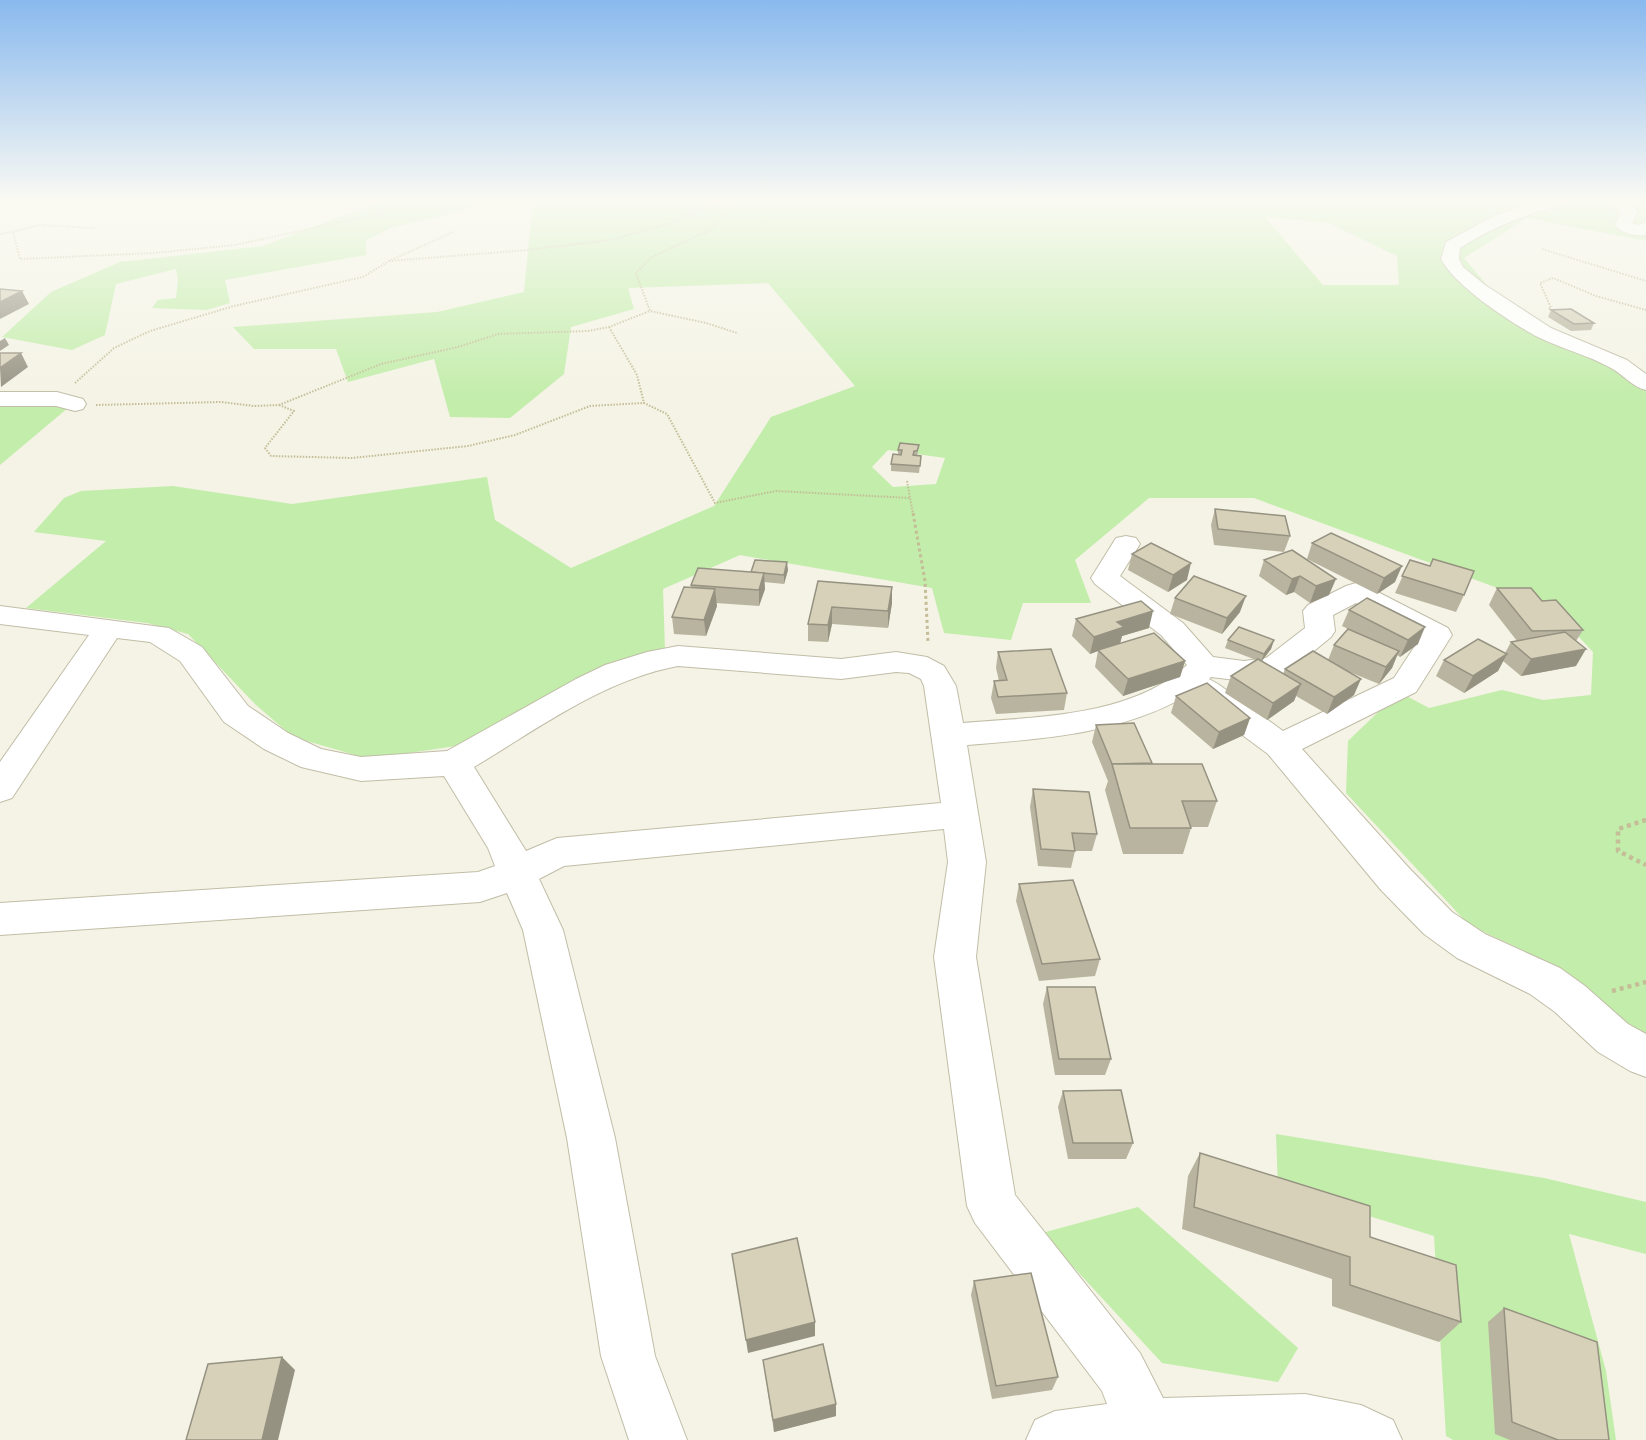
<svg xmlns="http://www.w3.org/2000/svg" width="1646" height="1440" font-family="Jost,sans-serif">
	<rect width="100%" height="100%" fill="#f4f3e5"/>
	<!-- green -->
	<g fill="#c2edaa" fill-rule="evenodd">
		<path d="M387,199h123l-119,29 -25,12v15l-141,25 5,23 -23,7 -55,-2 6,-8 18,-2 2,-18 -2,-11 -60,15 -11,51 -33,15 -70,-13 49,-45 69,-30 143,-16z"/>
		<path d="M533,199h1113v42l-119,-23 -63,40 59,70 99,44 24,17v650l-26,-10 -57,-60 -94,-44 -123,-132 2,-52 51,-49 30,16 73,-18 41,10 48,-5 2,-43 -41,-44 -298,-110h-105l-74,62 16,43h-68l-12,37 -67,-7 -12,-45 -192,-33 -77,34 2,61 -189,93 -107,16 -76,-22 -37,-32 -68,-71 -41,-11 -121,-15 80,-67 -72,-9 30,-34 17,-7 92,-5 119,18 195,-27 8,43 76,48 143,-62 57,-89 84,-31 -87,-103 -140,5 6,21 -63,18 -7,47 -54,44 -60,-1 -16,-58 -86,23 -12,-33h-82l-21,-22 204,-15 87,-20zM1265,217l63,6 69,33 2,29h-76zM888,450l57,8 -9,26 -43,3 -21,-20z"/>
		<path d="M45,401l24,6 -69,58v-62z"/>
		<path d="M1276,1134l268,44 102,24v52l-77,-20 37,137 10,69h-163l-7,-4 -12,-200 -156,-48z"/>
		<path d="M1138,1207l160,141 -20,34 -116,-19 -120,-130z"/>
	</g>
	<g fill="none" stroke-linecap="round" stroke-linejoin="round">
		<defs>
			<g id="minor">
				<path d="M1548,199h14l2,3 -3,3c-37,10 -69,22 -101,43l-1,11 4,8 22,18 66,43 76,32 19,14v16c-14,-3 -22,-15 -35,-22 -23,-13 -49,-19 -73,-31 -27,-14 -83,-51 -97,-78l5,-17 50,-27z"/>
				<path d="M1606,199c13,0 23,1 32,12l-6,12 6,2 8,-3v13c-10,2 -25,-2 -31,-10l6,-13z"/>
				<path d="M0,392h57l26,7 3,5 -3,5 -8,2 -19,-5h-56z"/>
				<path d="M1126,536l10,2 4,6 -20,32 63,47 30,34 31,4 22,-3 39,-30 -2,-17 5,-6 38,-19 10,-3 10,3 82,42 4,7 -36,57 -114,57 107,119 43,44 33,22 75,34 25,18 43,38 18,10v43l-16,-6 -32,-19 -43,-40 -25,-18 -73,-36 -33,-24 -43,-44 -113,-136 -80,-59c-67,39 -145,44 -221,50l19,117 -10,95 39,238 125,158 23,45 142,-4 56,11 32,15 9,20h-376l9,-20 20,-9 52,-7 -5,-13 -127,-168 -8,-17 -33,-249 14,-95 -4,-33 -380,37 -25,13 24,51 52,208 40,218 32,84h-58l-28,-84 -34,-218 -44,-208 -16,-37 -27,9 -480,33v-32l478,-31 17,-6 -7,-18 -44,-72 -83,5 -60,-14 -37,-18 -40,-27 -44,-61 -30,-19 -33,-4 -105,160 -12,4v-40l89,-127 -89,-11v-18l169,22 33,19 46,59 40,27 33,16 40,8 86,-6 129,-72 29,-14 42,-13 31,-6 163,13 55,-7 31,5 17,9 12,20 7,37c70,-6 170,-6 224,-58l-26,-30 -66,-51 -4,-6 25,-40zM1356,603l64,35 -26,40 -111,53 -65,-47 -9,-5 2,-2 33,4 42,-7 45,-37 4,-6 -2,-16zM678,666l163,13 55,-7 13,1 12,6 3,7 17,117 -384,35 -31,13 -52,-84c65,-39 129,-87 204,-101z"/>
			</g>
		</defs>
		<!-- minor casing -->
		<use href="#minor" stroke="#c1bda7" stroke-width="2"/>
		<!-- path-far2 -->
		<g stroke="#c4bd97" stroke-width="2" stroke-dasharray="1.5 1.5" stroke-linecap="butt">
			<path d="M231,199l22,3 6,-3"/>
			<path d="M13,232l26,-7 56,3"/>
			<path d="M0,234l13,-2 7,27 134,-6 81,-8 157,-34"/>
			<path d="M1542,249l104,32"/>
			<path d="M389,261l138,-11 84,-10 60,-17 42,-20 20,4 -23,23 -60,28 -14,15 14,38 56,12 31,10"/>
			<path d="M1549,309l2,-1 -11,-25 13,-5 43,18 50,14"/>
			<path d="M609,327l28,48 7,28 23,11 48,89 61,-12 134,7"/>
			<path d="M75,383l39,-35 36,-17 84,-25 129,-29 26,-16 64,-29"/>
			<path d="M96,405l125,-3 33,4 25,-1 102,-41 77,-17 40,-13 90,-3 21,-4 41,-16"/>
			<path d="M279,405l15,6 -29,37 6,8 81,2 116,-12 47,-11 75,-29 54,-3"/>
			<path d="M907,481l6,33"/>
		</g>
		<!-- path-far1 -->
		<path stroke="#c4bd97" stroke-width="3" stroke-dasharray="3 3" stroke-linecap="butt" d="M913,513l12,68 3,61"/>
		<!-- path -->
		<g stroke="#c4bd97" stroke-width="4.5" stroke-dasharray="4 4" stroke-linecap="butt">
			<path d="M1646,820l-28,9v22l28,14"/>
			<path d="M1612,991l34,-9"/>
		</g>
		<!-- minor -->
		<use href="#minor" fill="#fff" fill-rule="evenodd"/>
	</g>
	<!-- wall -->
	<g fill="#b9b49f">
		<path d="M1551,310l43,13 -3,7 -20,1 -23,-14z"/>
		<path d="M919,445l-2,11h4l-2,17 -28,-2v-7l7,-10v-4z"/>
		<path d="M1215,509l75,27 -6,16 -70,-7 -3,-20z"/>
		<path d="M1312,543l83,39 -18,12 -70,-35z"/>
		<path d="M1292,550l37,45 -19,8 -16,-11 -8,3 -27,-19 5,-16z"/>
		<path d="M1132,554l55,26 -19,12 -40,-22z"/>
		<path d="M1410,560l54,35 -8,17 -61,-19z"/>
		<path d="M788,570l-4,14 -20,-2 1,7 -6,17 -43,-3 1,3 -11,30 -32,-2 -2,-17 19,-30v-2l60,-13z"/>
		<path d="M818,581l74,6v16l-4,25 -56,-4 -4,18 -20,-1v-17z"/>
		<path d="M1497,588l45,13 41,29 -7,11v25l-55,10 -18,-15 -5,10 -34,22 -28,-17 8,-16 61,-7 6,-11 6,-1 -28,-36z"/>
		<path d="M1175,598l65,14 -18,22 -52,-20z"/>
		<path d="M1349,610l69,34 -18,13 -3,-2 -5,13 -13,16 -32,-13 7,24 -27,19 -31,-18 -2,5 -27,19 -42,-27 6,-17 25,-16 -31,-12 3,-8h46l-3,9 -9,12 21,13 2,-5 43,-9 6,-15 14,-16 -6,-3z"/>
		<path d="M1076,619l73,9 -27,8 -2,7 65,18 -5,16 -57,19 -28,-29 3,-16 -8,3 -18,-18z"/>
		<path d="M998,652l69,41 -3,17 -68,4 -5,-16 3,-17h5l-3,-13z"/>
		<path d="M1176,696l74,22 -6,17 -31,14 -42,-36z"/>
		<path d="M1096,725l56,38 -1,1 66,37 -9,26h-17v1l-8,26h-60l-18,-64 3,-9 -16,-39z"/>
		<path d="M1033,789l64,45 -5,17h-17l-4,17 -33,-2 -8,-59z"/>
		<path d="M1019,884l81,75 -5,17 -56,5 -23,-80z"/>
		<path d="M1047,987l64,72 -6,16h-50l-12,-71z"/>
		<path d="M1063,1091l70,52 -7,16h-58l-10,-52z"/>
		<path d="M1200,1153l170,84 91,85 -22,20 -107,-36v-27l-150,-50 6,-53z"/>
		<path d="M974,1281l84,96 -6,13 -60,9 -21,-104z"/>
		<path d="M1504,1308l105,132h-99l-15,-6 -7,-112z"/>
		<path d="M763,1360l73,44v12l-62,16z"/>
	</g>
	<!-- shaded-wall -->
	<g fill="#969282">
		<path d="M22,291l7,13 -29,15v-17z"/>
		<path d="M5,338l4,7 -9,6v-10z"/>
		<path d="M21,353l7,14 -27,20 -1,-19z"/>
		<path d="M787,562l1,8 -4,14v-9z"/>
		<path d="M1191,563l-4,17 -19,12 5,-17z"/>
		<path d="M1402,566l-7,16 -18,12 7,-16z"/>
		<path d="M764,573l1,16 -6,17v-16z"/>
		<path d="M1300,576l-6,16 -8,3 6,-16z"/>
		<path d="M1336,579l-7,16 -19,8 6,-17z"/>
		<path d="M892,587v16l-4,25v-17z"/>
		<path d="M715,589l2,17 -11,30 -2,-16z"/>
		<path d="M1246,596l-6,16 -18,22 5,-16z"/>
		<path d="M832,607v17l-4,18v-17z"/>
		<path d="M1153,611l-4,17 -27,8 -2,8 -22,6v1l-8,3 4,-17 23,-15z"/>
		<path d="M1425,627l-7,17 -18,13 8,-17z"/>
		<path d="M1274,640l-3,9 -10,13 3,-8z"/>
		<path d="M1586,649l-10,17 -55,10 10,-17z"/>
		<path d="M1399,651l-7,17 -13,16 7,-17z"/>
		<path d="M1507,654l-9,17 -34,22 9,-17z"/>
		<path d="M1185,661l-5,16 -57,19 5,-17z"/>
		<path d="M1361,679l-7,16 -27,19 7,-17z"/>
		<path d="M1301,684l-7,17 -27,19 6,-17z"/>
		<path d="M1250,718l-6,17 -31,14 6,-17z"/>
		<path d="M815,1322v14l-67,17 -2,-13z"/>
		<path d="M282,1357l13,13 -17,70h-16z"/>
		<path d="M836,1404v12l-62,16 -1,-12z"/>
	</g>
	<!-- building -->
	<g fill="#d7d1b9" stroke="#969282" stroke-width="1.5">
		<path d="M0,289l22,2 -22,11z"/>
		<path d="M1571,309l23,14 -20,1 -23,-14z"/>
		<path d="M0,353h21l-21,15z"/>
		<path d="M900,443l19,2 -2,6h-3l-1,4 8,1 -1,10 -29,-2 2,-10 8,1 1,-5h-4z"/>
		<path d="M1215,509l70,7 5,20 -72,-7z"/>
		<path d="M1331,533l71,33 -18,12 -72,-35z"/>
		<path d="M1151,543l40,20 -18,12 -41,-21z"/>
		<path d="M1292,550l44,29 -20,7 -16,-10 -8,3 -28,-19z"/>
		<path d="M1433,559l41,12 -10,24 -62,-19 8,-16 20,6z"/>
		<path d="M755,560l32,2 -3,13 -33,-3z"/>
		<path d="M698,568l66,5 -5,17 -68,-5z"/>
		<path d="M1194,576l52,20 -19,22 -52,-20z"/>
		<path d="M818,581l74,6 -4,24 -56,-4 -4,18 -20,-1z"/>
		<path d="M684,587l31,2 -11,31 -32,-3z"/>
		<path d="M1497,588h34l11,13 14,-1 27,30 -51,1z"/>
		<path d="M1367,598l58,29 -17,13 -59,-30z"/>
		<path d="M1141,601l12,10 -36,11 7,5 -30,10 -18,-18z"/>
		<path d="M1239,627l35,13 -10,14 -36,-14z"/>
		<path d="M1348,629l51,22 -13,16 -52,-22z"/>
		<path d="M1565,632l21,17 -55,10 -20,-17z"/>
		<path d="M1154,633l31,28 -57,18 -30,-29z"/>
		<path d="M1478,639l29,15 -34,22 -29,-16z"/>
		<path d="M1051,649l16,44 -69,4 -4,-16 13,-1 -9,-28z"/>
		<path d="M1313,651l48,28 -27,18 -49,-28z"/>
		<path d="M1258,659l43,25 -28,19 -42,-27z"/>
		<path d="M1207,683l43,35 -31,14 -43,-36z"/>
		<path d="M1134,723l18,40 -40,1 -16,-39z"/>
		<path d="M1112,764h90l15,37h-35l9,27h-61z"/>
		<path d="M1033,789l56,3 8,42 -25,-1 3,18 -34,-2z"/>
		<path d="M1073,880l27,79 -58,5 -23,-80z"/>
		<path d="M1047,987h48l16,72h-52z"/>
		<path d="M1121,1090l12,53h-60l-10,-52z"/>
		<path d="M1200,1153l170,53v31l86,28 5,57 -111,-37v-28l-156,-50z"/>
		<path d="M797,1238l18,84 -69,18 -14,-86z"/>
		<path d="M1031,1273l27,104 -62,9 -22,-105z"/>
		<path d="M1504,1308l93,34 12,98h-51l-46,-18z"/>
		<path d="M823,1344l13,60 -63,16 -10,-60z"/>
		<path d="M282,1357l-20,83h-76l22,-76z"/>
	</g>
	<!-- sky -->
	<linearGradient id="sky" x2="0" y2="1"><stop stop-color="#89b9ee"/><stop offset="0.5" stop-color="#fafaf3"/><stop offset="1" stop-color="#fafaf3" stop-opacity="0"/></linearGradient>
	<rect width="1646" height="400" fill="url(#sky)"/>
</svg>
